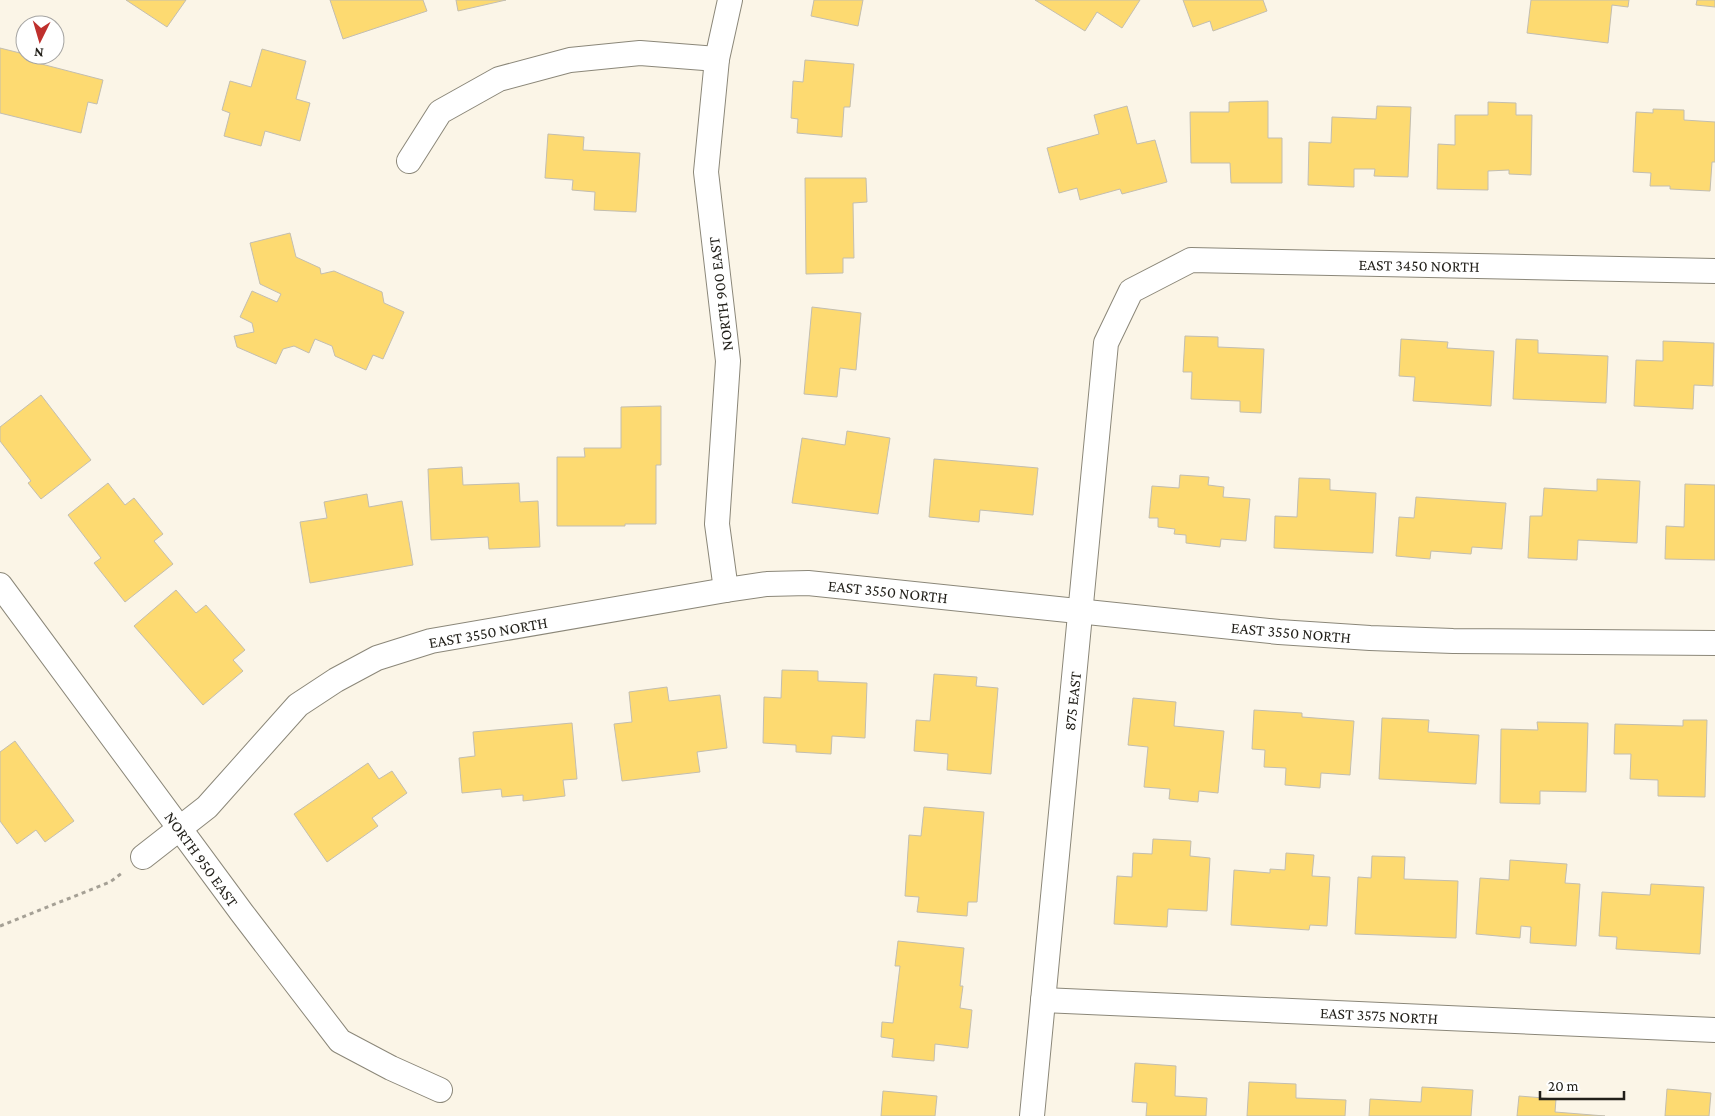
<svg xmlns="http://www.w3.org/2000/svg" width="1715" height="1116" font-family="'Crimson Pro',serif">
	<rect width="100%" height="100%" fill="#fbf5e7"/>
	<!-- building -->
	<g fill="#fdda71" stroke="#c3beb0">
		<path d="M126,0h60l-19,27z"/>
		<path d="M330,0h93l4,11 -84,28z"/>
		<path d="M456,0h50l-48,11z"/>
		<path d="M814,0h49l-5,26 -47,-10z"/>
		<path d="M1035,0h105l-18,28 -25,-16 -12,19z"/>
		<path d="M1183,0h80l4,11 -54,20 -3,-10 -17,6z"/>
		<path d="M1531,0h98l-1,7 -16,-2 -4,38 -81,-10z"/>
		<path d="M1697,0h18v7l-19,-2z"/>
		<path d="M0,48l28,7 -2,5 77,20 -6,24 -9,-2 -7,31 -81,-20z"/>
		<path d="M262,49l44,12 -10,38 14,4 -10,38 -35,-10 -4,15 -37,-10 6,-23 -8,-3 8,-29 21,6z"/>
		<path d="M805,60l49,4 -4,43h-6l-2,30 -45,-4 1,-14 -7,-1 2,-37 10,1z"/>
		<path d="M1268,101v37h14v45h-51l-1,-20h-39l-1,-51h39v-10z"/>
		<path d="M1488,102l28,1v12h16l-1,60 -22,-1v-4l-21,1v19l-51,-1 1,-45 17,1v-30h33z"/>
		<path d="M1127,106l10,38 18,-4 12,42 -45,12 -2,-5 -40,11 -3,-12 -18,5 -12,-45 52,-14 -5,-19z"/>
		<path d="M1377,106l34,1 -3,70 -34,-1 1,-7h-21v18l-46,-2 1,-43 22,1 1,-26 44,2z"/>
		<path d="M1653,109l31,1v10l31,2v40h-3l-2,29 -40,-2v-3h-20l1,-13 -18,-1 3,-60 17,1z"/>
		<path d="M548,134l36,3 -1,13 57,3 -4,59 -42,-2 1,-18 -23,-2 1,-10 -28,-2z"/>
		<path d="M805,178h61l1,24 -14,1 1,55h-11v15l-37,1z"/>
		<path d="M290,233l6,24 24,11 1,6 13,-3 48,21 2,11 20,9 -21,47 -10,-4 -7,15 -31,-14 -3,-10 -17,-7 -6,14 -15,-7 -11,3 -7,15 -39,-17 -3,-11 20,-4 -2,-9 -12,-6 12,-26 25,11 4,-8 -21,-10 -10,-41z"/>
		<path d="M812,307l49,6 -5,57 -16,-2 -3,29 -33,-3z"/>
		<path d="M1185,336l33,1v10l46,2 -3,64 -21,-1v-11l-49,-2 1,-27h-9z"/>
		<path d="M1401,339l47,3 -1,6 47,3 -3,55 -78,-5 2,-24 -16,-1z"/>
		<path d="M1516,339l22,1v13l70,3 -2,47 -93,-4z"/>
		<path d="M1663,341l51,2 -1,43 -19,-1 -1,24 -59,-3 2,-46 27,1z"/>
		<path d="M41,395l50,65 -50,39 -13,-16 3,-2 -31,-40v-14z"/>
		<path d="M661,406v59h-5v59h-31v2h-68v-69h28l-1,-9h37v-41z"/>
		<path d="M847,431l43,7 -12,76 -86,-11 10,-65 43,7z"/>
		<path d="M934,459l104,9 -5,47 -53,-5 -1,12 -50,-5z"/>
		<path d="M462,467l1,18 56,-2 1,19 18,-1 2,46 -51,2 -1,-12 -57,3 -3,-71z"/>
		<path d="M1180,475l29,2 -1,8 16,2 -1,10 27,2 -4,42 -25,-2 -1,8 -34,-4v-8l-12,-1 1,-5 -17,-2v-9h-9l3,-32 27,2z"/>
		<path d="M1299,478l31,1v11l46,3 -3,60 -99,-5 1,-32 22,1z"/>
		<path d="M1597,479l43,2 -3,62 -59,-3 -1,20 -49,-2 2,-42h12l2,-28 53,3z"/>
		<path d="M108,483l17,22 9,-7 29,36 -9,7 19,23 -48,38 -31,-39 7,-5 -33,-43z"/>
		<path d="M1685,484l30,1v75l-50,-1 1,-33 18,1z"/>
		<path d="M367,494l2,13 33,-6 11,64 -103,18 -10,-61 27,-4 -3,-16z"/>
		<path d="M1416,497l90,6 -4,46 -30,-2 -1,7 -40,-3 -1,8 -34,-3 3,-39 15,1z"/>
		<path d="M176,590l20,23 10,-8 39,45 -12,10 10,11 -40,34 -69,-79z"/>
		<path d="M782,670l36,1v10l49,2 -2,55 -33,-2 -1,18 -35,-2v-7l-33,-2 1,-46 17,1z"/>
		<path d="M934,674l43,3 -1,9 22,2 -7,86 -44,-4 1,-16 -34,-3 2,-31 14,1z"/>
		<path d="M667,687l2,14 51,-6 7,53 -30,4 3,20 -78,9 -8,-57 18,-2 -3,-30z"/>
		<path d="M1133,698l43,4 -2,24 50,5 -6,62 -19,-2 -1,11 -29,-3 1,-10 -26,-2 4,-40 -20,-2z"/>
		<path d="M1254,710l48,3v4l52,4 -4,54 -29,-2 -1,15 -35,-3 1,-17 -22,-1 1,-17 -13,-1z"/>
		<path d="M1382,718l47,2 -1,12 51,3 -3,49 -97,-5z"/>
		<path d="M1683,720h24l-2,77 -47,-1v-16l-28,-1 1,-25h-17l1,-30 68,2z"/>
		<path d="M1537,722l51,1 -2,69 -46,-1v13l-40,-1 1,-74 37,1z"/>
		<path d="M572,723l5,56 -14,1 2,16 -42,5v-6l-21,2 -1,-8 -39,4 -3,-35 16,-2 -2,-24z"/>
		<path d="M15,741l59,80 -29,21 -9,-12 -19,14 -17,-23v-69z"/>
		<path d="M368,763l11,16 13,-8 15,22 -35,25 6,8 -51,36 -33,-48z"/>
		<path d="M924,807l60,5 -7,90h-9l-1,14 -50,-4 2,-15 -14,-1 4,-61 12,1z"/>
		<path d="M1153,839l38,2 -1,15 20,2 -3,53 -39,-2 -1,18 -53,-3 3,-48 15,1 1,-24 19,1z"/>
		<path d="M1286,853l28,2 -2,21 18,1 -3,49 -17,-1 -1,5 -78,-5 3,-55 36,3v-4l15,1z"/>
		<path d="M1372,856l33,1 -1,22 54,2 -2,57 -101,-4 3,-57 13,1z"/>
		<path d="M1510,860l57,4 -2,19 15,1 -4,62 -46,-3 1,-16 -10,-1 -1,12 -44,-4 4,-56 29,2z"/>
		<path d="M1651,884l53,3 -4,67 -84,-5 1,-12 -18,-1 3,-44 48,3z"/>
		<path d="M898,941l66,7 -4,38h3l-3,22 12,2 -4,38 -33,-4 -1,17 -42,-4 2,-18 -13,-2 1,-15 11,1 7,-57h-5z"/>
		<path d="M1135,1063l41,3 -1,30 32,2 -1,18h-60l1,-13 -15,-1z"/>
		<path d="M1249,1082l47,2v14l50,2 -1,16h-98z"/>
		<path d="M1422,1087l51,3 -2,26h-102l1,-17 51,3z"/>
		<path d="M1667,1089l44,4 -2,23h-44z"/>
		<path d="M883,1091l54,5 -2,20h-54z"/>
		<path d="M1519,1096l37,3 -1,13 50,4h-88z"/>
	</g>
	<g fill="none" stroke-linecap="round" stroke-linejoin="round">
		<defs>
			<g id="minor">
				<path d="M409,161l31,-49 59,-33 71,-19 70,-7 77,6"/>
				<path d="M0,585l242,328 98,128 51,27 49,22"/>
				<path d="M726,590l-9,-66 11,-163 -22,-189 11,-113 13,-59"/>
				<path d="M143,857l64,-50 91,-102 38,-25 41,-22 54,-17 295,-51 41,-6 41,-1 471,49 91,6 83,3 262,2"/>
				<path d="M1043,1000l672,30"/>
				<path d="M1032,1116l74,-773 25,-52 60,-31 524,11"/>
			</g>
		</defs>
		<!-- minor casing -->
		<use href="#minor" stroke="#8b8779" stroke-width="26"/>
		<!-- path -->
		<path stroke="#a5a095" stroke-width="3" stroke-dasharray="4 4" stroke-linecap="butt" d="M0,926l110,-44 12,-9"/>
		<!-- minor -->
		<use href="#minor" stroke="#fff" stroke-width="24"/>
	</g>
	<g text-anchor="middle" stroke-width="4.5" stroke-linejoin="round" paint-order="stroke">
		<!-- street labels -->
		<g font-size="16" fill="#211f19" stroke="#fff">
			<text transform="translate(1419 265) rotate(1)" y="6">EAST 3450 NORTH</text>
			<text transform="translate(720 294) rotate(-97)" y="6">NORTH 900 EAST</text>
			<text transform="translate(888 591) rotate(6)" y="6">EAST 3550 NORTH</text>
			<text transform="translate(488 632) rotate(-10)" y="6">EAST 3550 NORTH</text>
			<text transform="translate(1291 632) rotate(5)" y="6">EAST 3550 NORTH</text>
			<text transform="translate(1072 701) rotate(-84)" y="6">875 EAST</text>
			<text transform="translate(202 859) rotate(54)" y="6">NORTH 950 EAST</text>
			<text transform="translate(1379 1015) rotate(3)" y="6">EAST 3575 NORTH</text>
		</g>
	</g>
	<!-- north arrow -->
	<g transform="translate(40 40) rotate(185)"><circle r="24" fill="#ffffff" stroke="#a6a5a3"/>
	<path d="M0-4L9 19L0 12L-9 19Z" fill="#bf302d"/>
	<text y="-8" font-size="14" font-weight="bold" text-anchor="middle" fill="#211f19">N</text>
	</g>
	<!-- scale -->
	<path d="M1540 1091v8h84v-8" fill="none" stroke="#211f19" stroke-width="2.5"/>
	<text x="1548" y="1091" font-size="15" fill="#211f19" stroke="#ffffff" stroke-width="4" paint-order="stroke">20 m</text>
</svg>
